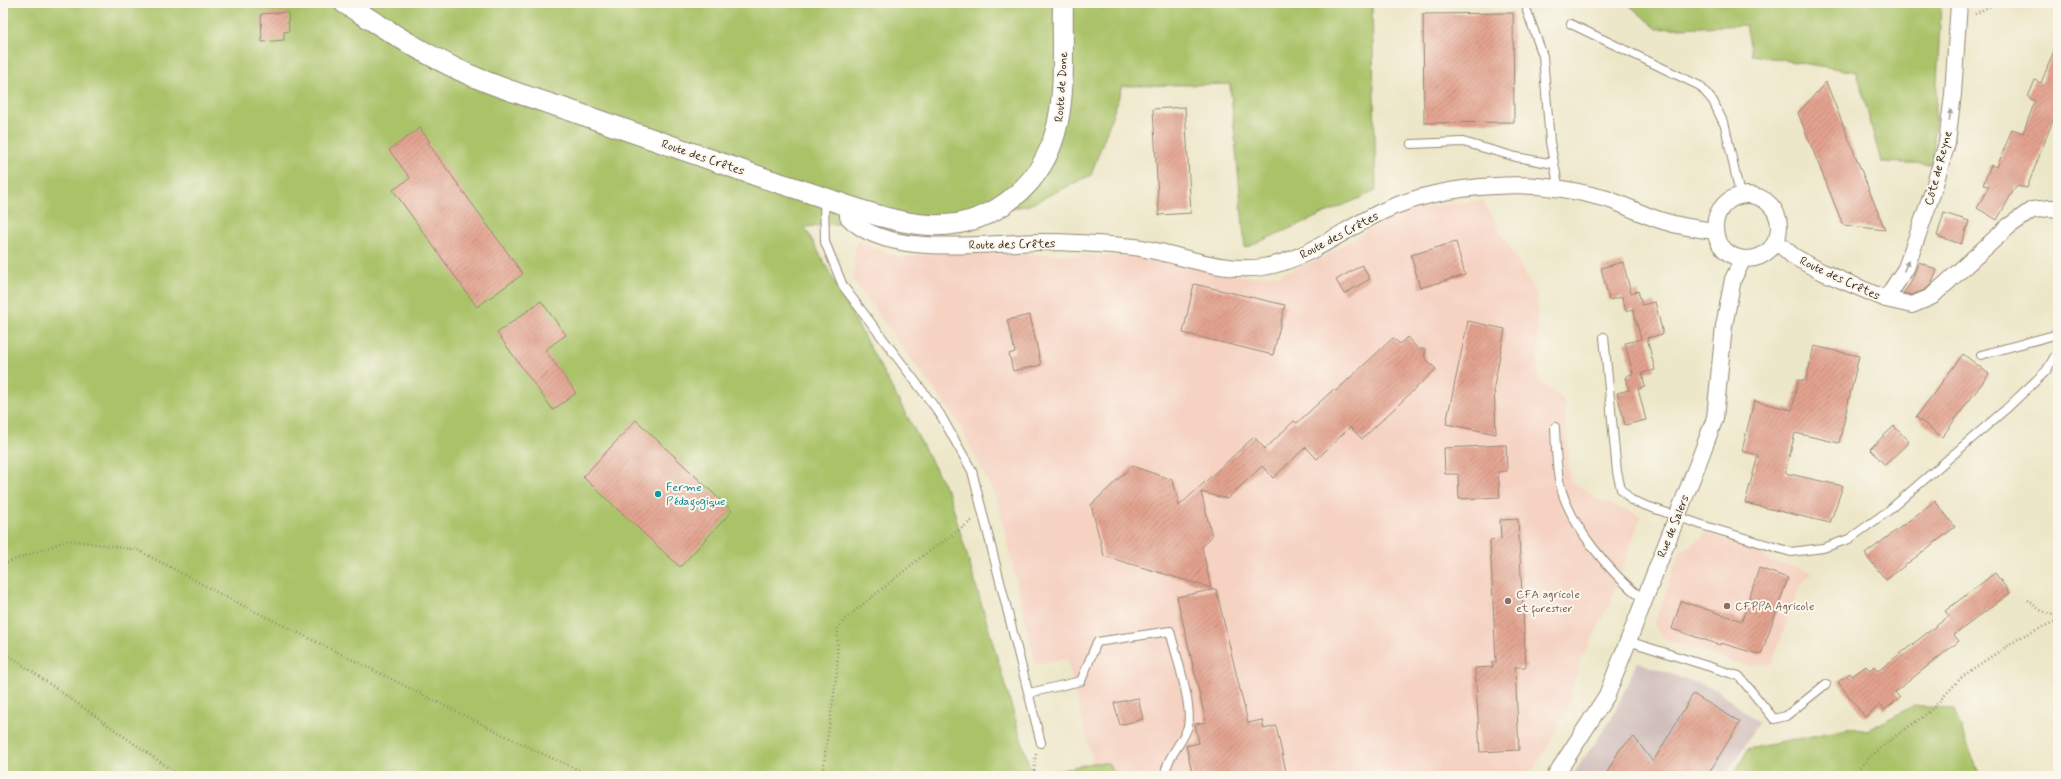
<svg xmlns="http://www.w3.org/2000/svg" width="2061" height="779" font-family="Mynerve,sans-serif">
	<defs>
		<pattern id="building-hatch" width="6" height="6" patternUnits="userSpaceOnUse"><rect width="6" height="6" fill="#e3a38f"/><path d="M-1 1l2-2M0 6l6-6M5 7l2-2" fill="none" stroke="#b98574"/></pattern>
	</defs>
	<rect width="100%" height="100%" fill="#fbf7ec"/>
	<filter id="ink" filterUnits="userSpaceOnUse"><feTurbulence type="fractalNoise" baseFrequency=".025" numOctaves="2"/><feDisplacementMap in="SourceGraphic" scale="8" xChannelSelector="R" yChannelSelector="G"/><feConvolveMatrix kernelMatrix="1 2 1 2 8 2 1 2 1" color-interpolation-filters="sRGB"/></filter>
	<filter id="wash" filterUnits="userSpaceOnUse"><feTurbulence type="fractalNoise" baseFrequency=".012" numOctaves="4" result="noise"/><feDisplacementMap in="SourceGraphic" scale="16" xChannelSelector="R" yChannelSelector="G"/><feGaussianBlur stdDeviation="0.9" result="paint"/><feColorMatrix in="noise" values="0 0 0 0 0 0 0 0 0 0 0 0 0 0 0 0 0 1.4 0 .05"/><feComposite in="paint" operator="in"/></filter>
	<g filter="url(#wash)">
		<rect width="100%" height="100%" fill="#ede7c9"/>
		<!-- built -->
		<g fill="#f5d2c2">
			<path d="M1482,200l55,94 1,86 26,20 6,80 29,20 42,16 -32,89 -29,57 -13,47 -10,21 -28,46h-412l-9,-13h-15l-26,-104 -32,4 -37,-161 -39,-78 -106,-144 3,-39 43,16 58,-5 190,5 96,20 36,-2 45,-18 42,-26 46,-22z"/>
			<path d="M1707,533l53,19 7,8 47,12 -14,14 -29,78 -23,2 -82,-26 -12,-15 25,-72z"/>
		</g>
		<!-- industrial -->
		<path fill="#d1bfbd" d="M1637,662l80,28 42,33 -34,53h-153l40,-58z"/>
		<!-- grass -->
		<g fill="#aac369" stroke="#727644">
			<path d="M3,3h1369l4,188 -131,57 -15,-164 -107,2 -32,89 -64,31 -222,21 144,267 83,282 61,-13h15l9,13h-1114z"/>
			<path d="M1627,3h314l-8,161 -52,-2 -24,-90 -105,-17 -6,-30 -89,4z"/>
			<path d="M1914,705l40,5 26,66h-247l15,-27 104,-21 15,3z"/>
		</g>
		<g id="blocks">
			<!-- building -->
			<g fill="url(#building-hatch)">
				<path d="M288,12l1,19 -5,1v8l-22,2 -1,-28z"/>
				<path d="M1513,13l1,109 -90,1 -1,-109z"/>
				<path d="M2057,43l1,64 -31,81 -11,-2 -19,34 -20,-12 12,-22 -6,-1 8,-20 6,2 15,-38 11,4 12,-32 -7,-4 7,-17 6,3z"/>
				<path d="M1826,82l59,148 -42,-5 -45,-112z"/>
				<path d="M1185,107l6,106 -32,2 -6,-106z"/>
				<path d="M420,128l10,14 -2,1 95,131 -46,33 -84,-117 17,-12 -21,-28z"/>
				<path d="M1944,213l25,8 -8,23 -24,-8z"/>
				<path d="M1456,242l9,33 -45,13 -9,-33z"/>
				<path d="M1623,262l8,31 7,-2 4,14 13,-3 8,32 -16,4 8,32 -13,3 3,14 -7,2 8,31 -21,5 -8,-32 12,-3 -3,-14 7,-2 -8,-31 16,-4 -8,-30 -7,2 -4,-14 -13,3 -8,-32z"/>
				<path d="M1919,262l18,8 -6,14 -5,5 -14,6 -9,-2 7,-9z"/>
				<path d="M1362,265l8,14 -26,15 -8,-14z"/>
				<path d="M1194,284l91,21 -12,50 -90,-22z"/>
				<path d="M541,301l25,34 -21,15 31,43 -23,17 -56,-77z"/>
				<path d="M1030,315l11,50 -28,6 -4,-17 6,-2 -8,-32z"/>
				<path d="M1468,321l37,8 -11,57 2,48 -50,-10z"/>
				<path d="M1407,337l11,12h7v9l11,11 -74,70 -12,-12 -33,32 -11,-12 -33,31 -11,-12 -35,33 -26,-7 11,44 -10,11 9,41 -107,-32 -13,-51 41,-39 41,14 6,26 75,-69 11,12 29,-28 3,2 37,-34 2,2 57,-53 7,6z"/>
				<path d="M1814,346l45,10 -20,87 -44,-10 -10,40 58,13 -13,37 -85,-20 13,-48 -16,-4 12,-50 38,9 6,-30 8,1z"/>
				<path d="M1963,354l26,20 -47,63 -26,-20z"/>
				<path d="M636,420l96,91 -52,56 -97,-90z"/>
				<path d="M1894,426l15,16 -24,23 -15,-16z"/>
				<path d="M1506,445l1,26 -9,1 2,25 -41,2 -1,-25h-13l-1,-26z"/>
				<path d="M1935,501l20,26 -69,53 -21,-26z"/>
				<path d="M1518,519l8,148h-11l4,83 -39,2 -5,-84 18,-1 -1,-5h4l-6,-122 11,-1 -1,-19z"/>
				<path d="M1759,568l29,10 -27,77 -40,-12 -1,2 -48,-16 9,-28 61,20z"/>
				<path d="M1995,573l15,20 -56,42 5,6 -64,51 5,6 -16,12 -4,-5 -15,12 -27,-35 12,-9 2,3 14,-10 4,4 4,-4 4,5 71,-55 -4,-5z"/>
				<path d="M1216,589l32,134 14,-3 2,9 12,-3 11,50h-94l-7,-30 13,-3 -4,-19 11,-2 -29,-125z"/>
				<path d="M1693,694l47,28 -33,54h-102l15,-27 14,-12 19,25z"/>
				<path d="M1138,698l5,21 -23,6 -6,-22z"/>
			</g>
		</g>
	</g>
	<g filter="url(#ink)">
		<use href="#blocks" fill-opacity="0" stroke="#948874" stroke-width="1"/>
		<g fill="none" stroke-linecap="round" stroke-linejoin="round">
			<defs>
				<g id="service">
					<path d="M1527,11l16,45 7,86 9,48"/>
					<path d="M1571,24l129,62 13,15 12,25 15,69"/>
					<path d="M1411,144l52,-2 53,15 38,7"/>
					<path d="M824,199l1,43 18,44 97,128 32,57 69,272"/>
					<path d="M1604,337l13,135 4,17 10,11 13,5 64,22 83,25 32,-4 26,-9 39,-28 118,-102 40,-38 12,-20"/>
					<path d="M1981,355l77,-21"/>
					<path d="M1555,427c1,19 1,40 5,58 11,42 50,88 84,115"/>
					<path d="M1628,641l111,35 35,43 12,-3 40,-32"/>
					<path d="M1029,693l52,-12 16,-39 73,-11c5,21 25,80 17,98 -6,16 -21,29 -22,47"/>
				</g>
				<g id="minor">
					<circle cx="1747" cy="227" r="32"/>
					<path d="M848,207v10c38,42 137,26 191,25 32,0 63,2 95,5 40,5 88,27 129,20 44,-7 78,-36 118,-55 36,-17 75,-24 114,-26 36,-3 77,3 112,13 21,7 41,19 63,24 14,4 30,6 45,8"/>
					<path d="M1776,241l17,15 27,15 66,28 26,6 19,-8 78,-71 23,-16 19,-2 7,1"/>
					<path d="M1886,299l20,-31 26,-74 15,-51 6,-49 6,-91"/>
					<path d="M1555,776l52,-81 93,-237 15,-40 9,-92 9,-47 10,-20"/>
				</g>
				<path id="tertiary" d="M344,3c37,23 73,47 113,66 35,17 73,28 109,40 62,22 124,43 186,65 23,8 47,15 70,23 36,12 71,26 108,28 32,2 62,-9 86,-30 58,-48 45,-125 47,-192"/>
			</defs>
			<!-- service casing -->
			<use href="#service" stroke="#948874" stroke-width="10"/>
			<!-- minor casing -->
			<use href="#minor" stroke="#948874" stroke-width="18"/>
			<!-- tertiary casing -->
			<use href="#tertiary" stroke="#948874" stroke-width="22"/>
			<!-- path -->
			<g stroke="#948874" stroke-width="2.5" stroke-dasharray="1 3" stroke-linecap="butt">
				<path d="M1975,14l21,-11"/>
				<path d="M3,564l66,-24 69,10 86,46 312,155 56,25"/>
				<path d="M2028,600l12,10 18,7"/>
				<path d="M3,651l177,125"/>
				<path d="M1036,754l-2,17 9,5"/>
				<path d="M822,776l15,-104 1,-44 7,-9 75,-61 53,-38"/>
				<path d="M1046,776l45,-4 15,2 2,2"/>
				<path d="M1851,776l27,-27 51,-37 32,-34 13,-10 47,-31 37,-17"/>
			</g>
			<!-- service -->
			<use href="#service" stroke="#fff" stroke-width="8"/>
			<!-- minor -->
			<use href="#minor" stroke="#fff" stroke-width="16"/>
			<!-- tertiary -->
			<use href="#tertiary" stroke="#fff" stroke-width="20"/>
		</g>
		<!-- one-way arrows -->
		<defs><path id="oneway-solid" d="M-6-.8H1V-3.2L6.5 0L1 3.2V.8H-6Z"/></defs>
		<g fill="#a79f9a">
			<use href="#oneway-solid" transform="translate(1950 115) rotate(-83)"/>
			<use href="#oneway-solid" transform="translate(1906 266) rotate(-66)"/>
		</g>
	</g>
	<!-- markers -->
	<circle fill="#0f9aa8" stroke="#fbf7ec" stroke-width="1.5" cx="658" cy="494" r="4"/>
	<g fill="#8d6e63" stroke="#fbf7ec" stroke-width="1.5">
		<circle cx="1508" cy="601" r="4"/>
		<circle cx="1727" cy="606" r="4"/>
	</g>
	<g text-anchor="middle" stroke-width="4" stroke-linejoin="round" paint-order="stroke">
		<!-- street labels -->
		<g font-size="12" fill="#3b2a1e" stroke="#fbf7ec">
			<text transform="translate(1061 87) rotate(-86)" y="4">Route de Done</text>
			<text transform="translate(703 157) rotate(19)" y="4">Route des Crêtes</text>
			<text transform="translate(1938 168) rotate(-75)" y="4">Côte de Reyne</text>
			<text transform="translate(1339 235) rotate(-28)" y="4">Route des Crêtes</text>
			<text transform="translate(1012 244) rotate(-1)" y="4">Route des Crêtes</text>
			<text transform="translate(1840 278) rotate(25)" y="4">Route des Crêtes</text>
			<text transform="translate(1673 526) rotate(-68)" y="4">Rue de Salers</text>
		</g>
		<!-- culture labels -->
		<g font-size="12" fill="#0d838f" stroke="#fbf7ec" text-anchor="start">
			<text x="666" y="491">Ferme<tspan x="666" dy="14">Pédagogique</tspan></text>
		</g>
		<!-- education labels -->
		<g font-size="12" fill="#785e54" stroke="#fbf7ec" text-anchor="start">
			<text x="1516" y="598">CFA agricole<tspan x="1516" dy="14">et forestier</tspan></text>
			<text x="1735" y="610">CFPPA Agricole</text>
		</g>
	</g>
	<!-- margin -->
	<rect width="2061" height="779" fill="none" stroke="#fbf7ec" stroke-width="16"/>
</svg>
